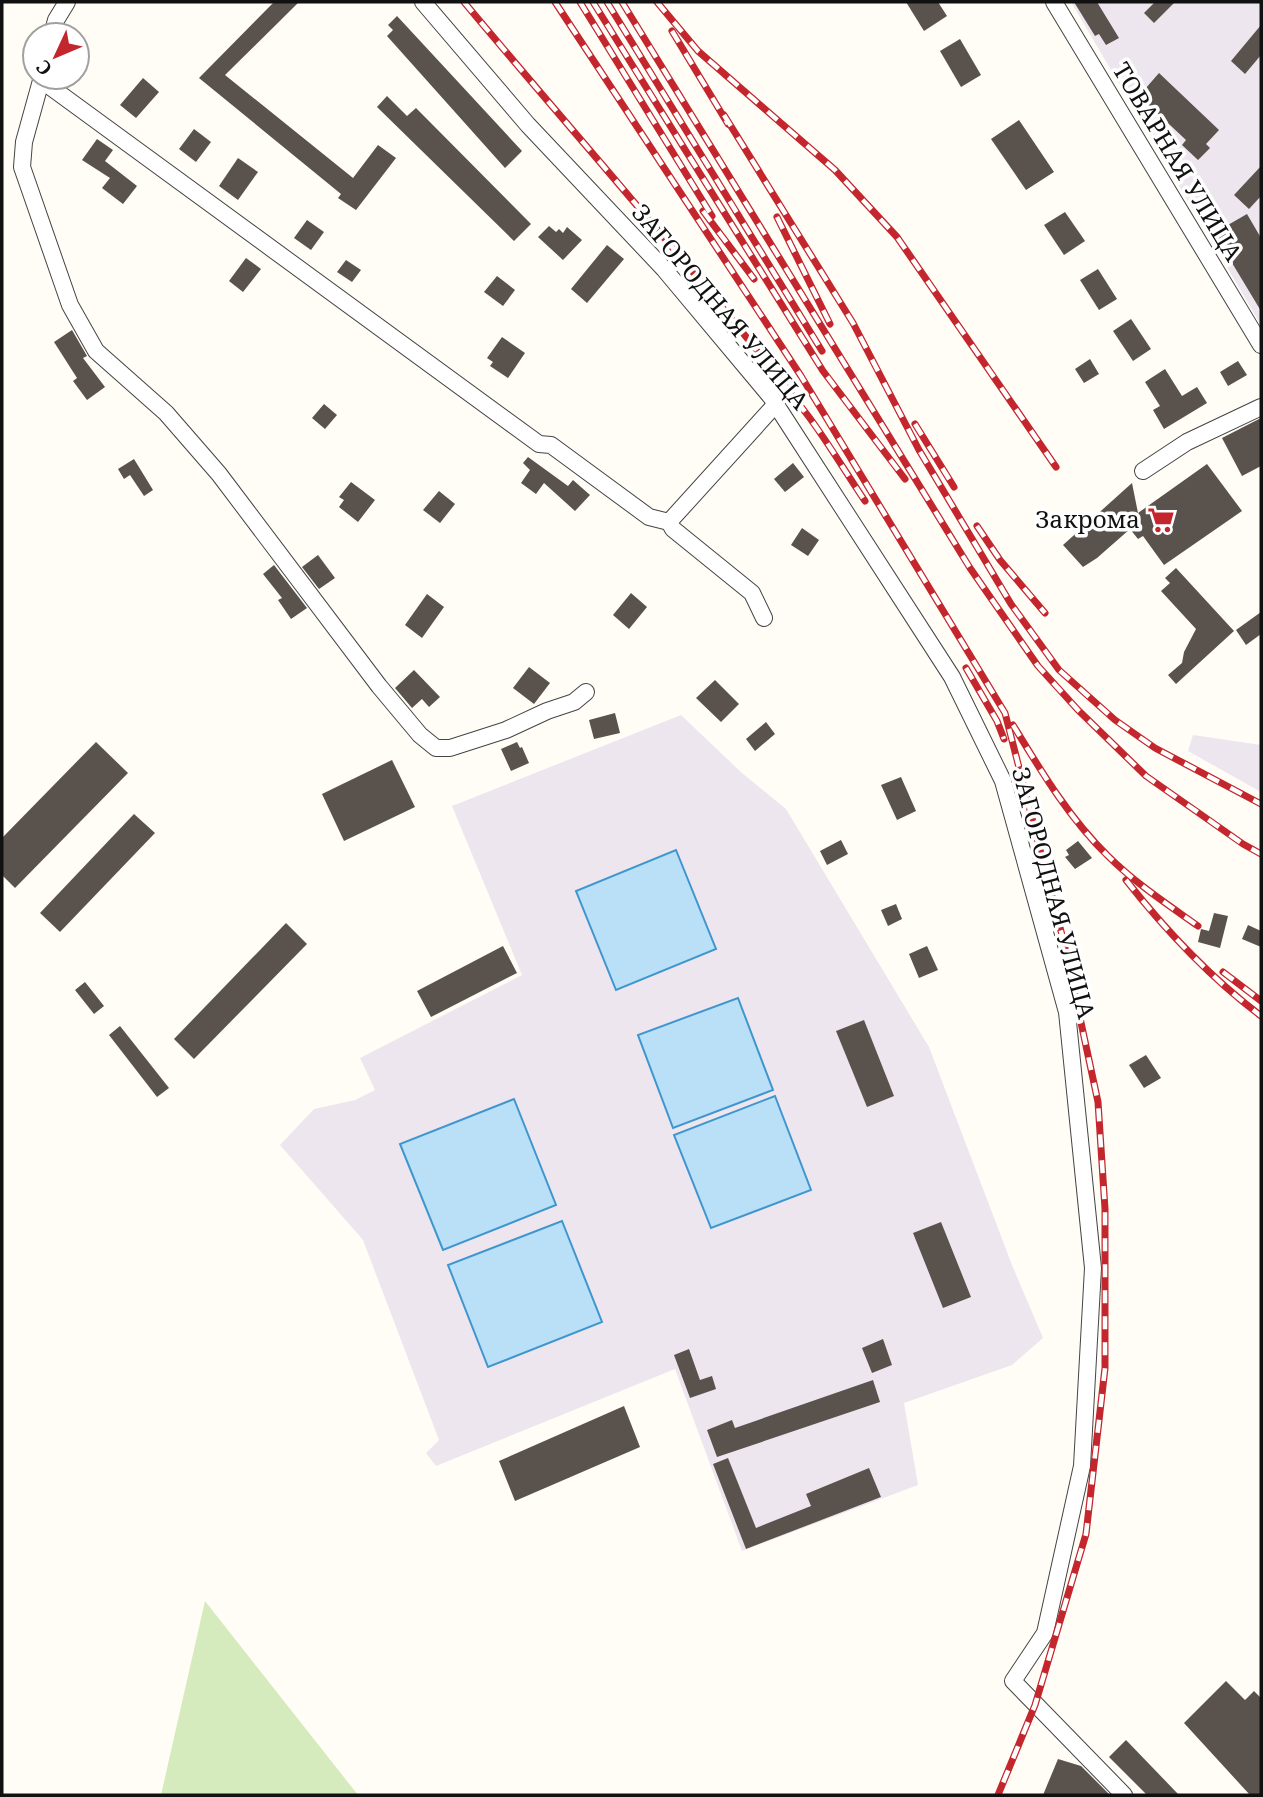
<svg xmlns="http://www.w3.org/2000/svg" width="1263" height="1797" font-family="'Noto Serif',serif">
	<rect width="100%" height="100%" fill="#fffdf5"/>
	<!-- industrial -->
	<g fill="#eee6ef">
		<path d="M1071,2h190v323z"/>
		<path d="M681,715l61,58 44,36 143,238 83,218 31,73 -31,27 -108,38 14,82 -176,66 -67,-182 -239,97 -10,-13 13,-13 -76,-200 -83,-95 34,-36 41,-9 20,-10 -15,-32 162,-83 -70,-169z"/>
		<path d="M1193,735l68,10v47l-73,-41z"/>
	</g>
	<!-- green -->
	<path fill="#d5ebbd" d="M205,1601l153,194h-197z"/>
	<!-- water -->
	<g fill="#b9e0f7" stroke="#3f96cf" stroke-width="2">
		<path d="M676,850l40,99 -100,41 -40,-99z"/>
		<path d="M738,998l35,92 -100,38 -35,-93z"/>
		<path d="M775,1096l36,94 -100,38 -37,-93z"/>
		<path d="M514,1099l42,106 -113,45 -43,-106z"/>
		<path d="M562,1221l40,101 -114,45 -40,-102z"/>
	</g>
	<!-- building -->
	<g fill="#5a524d">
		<path d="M274,2h25l-74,73 128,103 25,-33 18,13 -40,52 -18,-12 3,-4 -142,-116z"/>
		<path d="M906,2h32l9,14 -23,15z"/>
		<path d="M1074,2h23l22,36 -13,7 -7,-11 -4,2z"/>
		<path d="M1155,2h20l-21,21 -10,-10z"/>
		<path d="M397,16l125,135 -17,17 -118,-132 6,-6 -5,-5z"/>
		<path d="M1261,25v30l-16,19 -14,-13z"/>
		<path d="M960,39l21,36 -20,12 -21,-36z"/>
		<path d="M1159,73l60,57 -13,14 4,4 -12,12 -16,-15 4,-5 -47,-44z"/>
		<path d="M143,78l16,14 -23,26 -16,-13z"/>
		<path d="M387,96l20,20 9,-8 115,116 -17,17 -137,-134z"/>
		<path d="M1019,120l35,52 -28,18 -35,-51z"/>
		<path d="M194,129l17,13 -15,20 -17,-13z"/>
		<path d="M97,139l16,11 -8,11 32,25 -14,18 -21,-16 8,-10 -28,-18z"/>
		<path d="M238,158l20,14 -20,28 -19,-14z"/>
		<path d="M1261,166v30l-12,13 -15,-14z"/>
		<path d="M1065,212l20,29 -21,14 -20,-30z"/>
		<path d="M1247,214l14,24v73l-47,-78z"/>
		<path d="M307,220l17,12 -13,18 -17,-12z"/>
		<path d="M549,226l7,6 3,-3 4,4 4,-6 15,13 -19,20 -25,-23z"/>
		<path d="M607,245l17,14 -37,44 -16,-14z"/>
		<path d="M246,258l15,11 -18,23 -14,-11z"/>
		<path d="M346,260l15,10 -9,12 -15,-10z"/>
		<path d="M1098,269l19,30 -18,11 -19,-30z"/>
		<path d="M497,276l18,14 -12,16 -19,-14z"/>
		<path d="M1131,319l20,30 -18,12 -20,-30z"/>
		<path d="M72,330l15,26 -4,2 22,29 -18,13 -14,-19 4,-3 -23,-36z"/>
		<path d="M502,337l23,16 -17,25 -18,-12 3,-4 -6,-4z"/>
		<path d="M1090,359l9,15 -15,9 -9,-14z"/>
		<path d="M1238,361l9,14 -19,11 -8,-14z"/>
		<path d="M1165,369l17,27 15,-9 10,16 -43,26 -11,-19 7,-4 -15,-24z"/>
		<path d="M324,404l13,11 -12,14 -13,-11z"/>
		<path d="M1261,418v48l-19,10 -20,-38z"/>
		<path d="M528,457l40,29 5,-6 17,15 -15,16 -31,-28 -8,11 -15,-11 9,-13 -7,-7z"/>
		<path d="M134,459l19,31 -9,6 -14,-21 -6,4 -6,-10z"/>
		<path d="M793,463l11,14 -19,15 -11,-13z"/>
		<path d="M1207,464l35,47 -78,54 -21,-29 -5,3 -8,-10 -33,29 -14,9 -20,-22 69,-62 6,30z"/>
		<path d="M351,482l24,18 -17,22 -19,-15 5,-7 -5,-3z"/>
		<path d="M439,491l16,13 -15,19 -17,-13z"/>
		<path d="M802,528l17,12 -11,16 -17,-11z"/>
		<path d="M318,555l17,23 -16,11 -17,-22z"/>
		<path d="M274,565l33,43 -16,11 -13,-19 4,-2 -19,-24z"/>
		<path d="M1176,568l58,63 -58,53 -8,-9 14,-12 2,-11 12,-23 -35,-38 9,-8 -5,-5z"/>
		<path d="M631,593l16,14 -18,22 -16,-14z"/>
		<path d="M427,594l17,13 -22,31 -17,-13z"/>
		<path d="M1261,612v22l-15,11 -10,-15z"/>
		<path d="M529,667l21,16 -16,21 -21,-16z"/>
		<path d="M414,670l26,27 -11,10 -7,-8 -10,9 -17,-20z"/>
		<path d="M715,680l24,24 -18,18 -25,-24z"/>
		<path d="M615,713l5,20 -26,6 -5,-19z"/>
		<path d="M766,722l9,12 -20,17 -9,-12z"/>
		<path d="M96,742l32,31 -113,115 -13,-13v-37z"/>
		<path d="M517,742l3,6 2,-1 7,16 -18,8 -10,-22z"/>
		<path d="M392,760l23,47 -71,34 -22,-47z"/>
		<path d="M901,777l15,34 -19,9 -16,-35z"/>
		<path d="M134,814l21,19 -95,99 -20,-19z"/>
		<path d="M841,840l7,14 -21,11 -7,-14z"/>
		<path d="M1078,841l14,17 -17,11 -10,-12 4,-2 -3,-5z"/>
		<path d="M896,904l6,15 -14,7 -7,-16z"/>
		<path d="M1214,913l14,3 -8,32 -22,-6 3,-13 8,2z"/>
		<path d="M286,923l21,21 -113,115 -20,-20z"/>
		<path d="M1248,925l13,6v16l-19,-8z"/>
		<path d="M503,946l14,27 -86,44 -14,-26z"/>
		<path d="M927,946l11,24 -19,8 -10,-24z"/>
		<path d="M85,982l19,24 -10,8 -19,-24z"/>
		<path d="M864,1020l30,76 -27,11 -31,-76z"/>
		<path d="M120,1026l49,62 -12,9 -48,-62z"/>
		<path d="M1146,1055l15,23 -17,10 -15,-23z"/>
		<path d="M941,1222l30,75 -28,11 -30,-75z"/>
		<path d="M883,1339l9,26 -20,8 -10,-25z"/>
		<path d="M689,1349l11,31 12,-4 4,13 -26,9 -16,-43z"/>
		<path d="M873,1380l7,22 -163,55 -10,-27 25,-10 3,8z"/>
		<path d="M624,1406l16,41 -125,54 -16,-40z"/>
		<path d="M728,1458l28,70 55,-22 -5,-12 63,-26 12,29 -135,52 -33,-85z"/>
		<path d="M1226,1681l19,19 9,-9 7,7v97h-11l-66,-72z"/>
		<path d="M1126,1740l53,55h-32l-38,-38z"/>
		<path d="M1058,1759l23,7 29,29h-67z"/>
	</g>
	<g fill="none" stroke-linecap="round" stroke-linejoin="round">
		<defs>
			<g id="minor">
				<path d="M423,2l105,123 136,144 107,128 181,280 51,104 64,231 26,256 -11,198 -37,167 -32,48 111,114"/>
				<path d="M1054,2l207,343"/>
				<path d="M52,35l4,-15 11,-18"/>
				<path d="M42,77l-18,65 -2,25 48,138 26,46 70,62 53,61 160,212 41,49 16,13h14l56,-18 41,-19 27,-9 12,-10"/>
				<path d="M41,80l498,364 12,1 98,72 20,5 4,7 79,64 12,25"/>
				<path d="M1143,471l44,-29 74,-35"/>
				<path d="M669,522l107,-118"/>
			</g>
		</defs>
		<!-- minor casing -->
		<use href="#minor" stroke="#444" stroke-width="18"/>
		<!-- minor -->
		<use href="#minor" stroke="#fff" stroke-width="16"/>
		<defs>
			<g id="rail">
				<path d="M464,2c115,138 236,272 345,415 20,27 37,56 56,84"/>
				<path d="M555,2l246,374 204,337 59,230 34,159 7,107v159l-19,166 -51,171 -37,90"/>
				<path d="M580,2l132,214"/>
				<path d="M593,2l230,369 82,108"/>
				<path d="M607,2l215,349"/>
				<path d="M622,2l348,566 68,98 40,44 68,66 97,68 18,10"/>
				<path d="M657,2l41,49 137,119 62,67 159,230"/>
				<path d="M672,31l56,93"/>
				<path d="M724,115l129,208 66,127 92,154 48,66 56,50 40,28 106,56"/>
				<path d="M703,211l51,68"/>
				<path d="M777,217l53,107"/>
				<path d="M915,424l39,63"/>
				<path d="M977,526l23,34 45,53"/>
				<path d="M966,668l31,53 7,18"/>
				<path d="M1013,725c28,46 56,93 95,131 27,27 59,48 90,70"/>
				<path d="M1126,880c40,51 84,97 135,136"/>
				<path d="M1223,972l38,29"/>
			</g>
		</defs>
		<!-- rail casing -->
		<use href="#rail" stroke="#c4262e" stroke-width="7"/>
		<!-- rail -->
		<use href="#rail" stroke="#fff" stroke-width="4.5" stroke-dasharray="13" stroke-linecap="butt"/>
	</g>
	<!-- icons -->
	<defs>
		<symbol id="supermarket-bare" viewBox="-9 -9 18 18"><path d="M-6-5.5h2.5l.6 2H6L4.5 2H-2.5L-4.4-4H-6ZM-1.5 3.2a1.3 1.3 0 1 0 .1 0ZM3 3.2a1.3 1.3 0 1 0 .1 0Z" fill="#c4262e" stroke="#fff" stroke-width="2.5" paint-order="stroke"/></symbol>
	</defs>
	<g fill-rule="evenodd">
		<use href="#supermarket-bare" x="1142" y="501" width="38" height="38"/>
	</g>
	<g text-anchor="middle" stroke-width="7" stroke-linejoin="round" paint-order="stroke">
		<!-- street labels -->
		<g font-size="24" fill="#111" stroke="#fff">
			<text transform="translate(1177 162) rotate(59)" y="8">ТОВАРНАЯ УЛИЦА</text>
			<text transform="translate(720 307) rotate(50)" y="8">ЗАГОРОДНАЯ УЛИЦА</text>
			<text transform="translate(1053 893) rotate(75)" y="8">ЗАГОРОДНАЯ УЛИЦА</text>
		</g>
		<!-- poi labels -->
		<g font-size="24" fill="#111" stroke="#fff" text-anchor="end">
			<text x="1140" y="528">Закрома</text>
		</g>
	</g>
	<!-- border -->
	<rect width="1263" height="1797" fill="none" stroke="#111111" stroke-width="7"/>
	<!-- north arrow -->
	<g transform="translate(56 56) rotate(226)"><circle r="33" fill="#ffffff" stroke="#a0a0a0" stroke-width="2"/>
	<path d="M0-5L12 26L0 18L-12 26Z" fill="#c4262e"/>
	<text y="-10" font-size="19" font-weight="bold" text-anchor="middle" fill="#111111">С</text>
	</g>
</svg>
